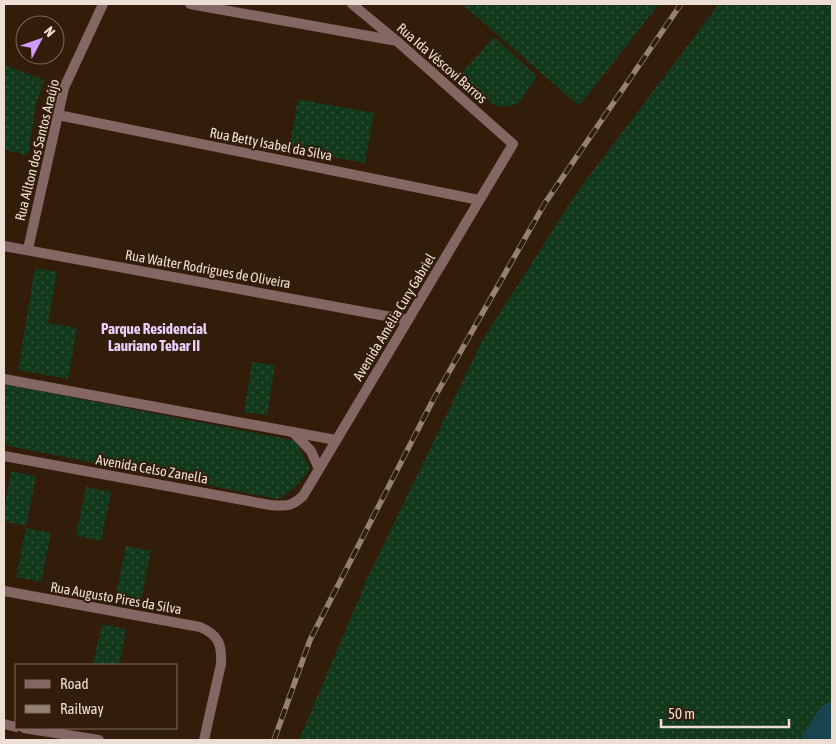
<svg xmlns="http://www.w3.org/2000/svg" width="836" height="744" font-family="'Asap Condensed',sans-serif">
	<defs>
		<pattern id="grass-dots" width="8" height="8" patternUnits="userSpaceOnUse" patternTransform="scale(1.25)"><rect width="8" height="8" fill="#13391d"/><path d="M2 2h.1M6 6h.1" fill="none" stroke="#36553d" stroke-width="1.8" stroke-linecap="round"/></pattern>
	</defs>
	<rect width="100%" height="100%" fill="#321d0b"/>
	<!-- grass -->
	<g fill="url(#grass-dots)">
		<path d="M462,4h197l-80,102z"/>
		<path d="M719,4h113v736h-533l68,-161 115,-238 95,-149z"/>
		<path d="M494,37l43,39 -19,28 -13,3 -11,-2 -35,-29z"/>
		<path d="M4,65l40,15 -8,24 -8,51 -24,-5z"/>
		<path d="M298,99l76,14 -9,50 -76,-14z"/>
		<path d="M35,268l22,4 -9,51 29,5 -9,51 -50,-9z"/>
		<path d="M252,362l23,3 -8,50 -23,-3z"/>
		<path d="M4,384l292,57 14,28c-11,15 -16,21 -32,30l-274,-54z"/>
		<path d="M11,471l25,5 -10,50 -22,-5v-11z"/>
		<path d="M86,487l25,5 -10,49 -25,-5z"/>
		<path d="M26,528l25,5 -10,49 -25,-5z"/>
		<path d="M126,546l25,5 -10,49 -25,-5z"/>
		<path d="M102,624l24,5 -7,36h-26z"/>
	</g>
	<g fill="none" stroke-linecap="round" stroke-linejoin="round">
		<!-- river -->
		<path stroke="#17444e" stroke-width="31" d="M818,740l14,-22"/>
		<!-- minor -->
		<g stroke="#846662" stroke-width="10">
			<path d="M190,4l207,37"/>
			<path d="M58,115l421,85"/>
			<path d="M4,246l404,74"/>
			<path d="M28,249l36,-161 39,-84"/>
			<path d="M4,379l332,61"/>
			<path d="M293,432l18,19 8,18"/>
			<path d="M4,456l266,49c16,1 21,2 33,-9l210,-352 -115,-102 -46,-38"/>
			<path d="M4,591l196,36c19,8 22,18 21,37l-17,76"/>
			<path d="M4,724l12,3"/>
			<path d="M24,728l75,12"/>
		</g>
		<defs>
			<path id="rail" d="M274,740l36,-100 123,-240 112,-197 136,-199"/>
		</defs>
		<!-- rail casing -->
		<use href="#rail" stroke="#938274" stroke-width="5.5"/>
		<!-- rail -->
		<use href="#rail" stroke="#321d0b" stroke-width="4" stroke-dasharray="11" stroke-linecap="butt"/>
	</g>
	<g text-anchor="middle" stroke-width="4" stroke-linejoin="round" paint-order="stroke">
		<!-- street labels -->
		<g font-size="14" fill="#ecded3" stroke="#321d0b">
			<text transform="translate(442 63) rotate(41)" y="5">Rua Ida Véscovi Barros</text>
			<text transform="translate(271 144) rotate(11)" y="5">Rua Betty Isabel da Silva</text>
			<text transform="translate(37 150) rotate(-76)" y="5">Rua Aílton dos Santos Araújo</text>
			<text transform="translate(208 269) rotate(10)" y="5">Rua Walter Rodrigues de Oliveira</text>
			<text transform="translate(394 317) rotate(-59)" y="5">Avenida Amélia Cury Gabriel</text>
			<text transform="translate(152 469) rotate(10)" y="5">Avenida Celso Zanella</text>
			<text transform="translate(116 598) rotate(10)" y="5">Rua Augusto Pires da Silva</text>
		</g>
		<!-- neighbourhood labels -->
		<g font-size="15" font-weight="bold" fill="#e7d0f9" stroke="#321d0b">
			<text x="154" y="334">Parque Residencial<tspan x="154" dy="17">Lauriano Tebar II</tspan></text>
		</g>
	</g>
	<!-- border -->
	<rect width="836" height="744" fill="none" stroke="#ecded3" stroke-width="10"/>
	<!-- legend -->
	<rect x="15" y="664" width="162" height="65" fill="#321d0b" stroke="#7c6a5b"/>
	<rect x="25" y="680" width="25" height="8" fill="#846662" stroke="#7c6a5b"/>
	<text x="60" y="689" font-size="15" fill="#ecded3">Road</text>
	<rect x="25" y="705" width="25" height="8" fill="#938274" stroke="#7c6a5b"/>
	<text x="60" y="714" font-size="15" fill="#ecded3">Railway</text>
	<!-- north arrow -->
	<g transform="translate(40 40) rotate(49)"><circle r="24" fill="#321d0b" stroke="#7c6a5b"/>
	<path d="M0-4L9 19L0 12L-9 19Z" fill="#d39cfc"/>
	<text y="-8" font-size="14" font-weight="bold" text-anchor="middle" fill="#ecded3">N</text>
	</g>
	<!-- scale -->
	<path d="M661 719v8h128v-8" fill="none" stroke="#ecded3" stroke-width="2.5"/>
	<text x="668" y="719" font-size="15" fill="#ecded3" stroke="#321d0b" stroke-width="4" paint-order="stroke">50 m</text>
</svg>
